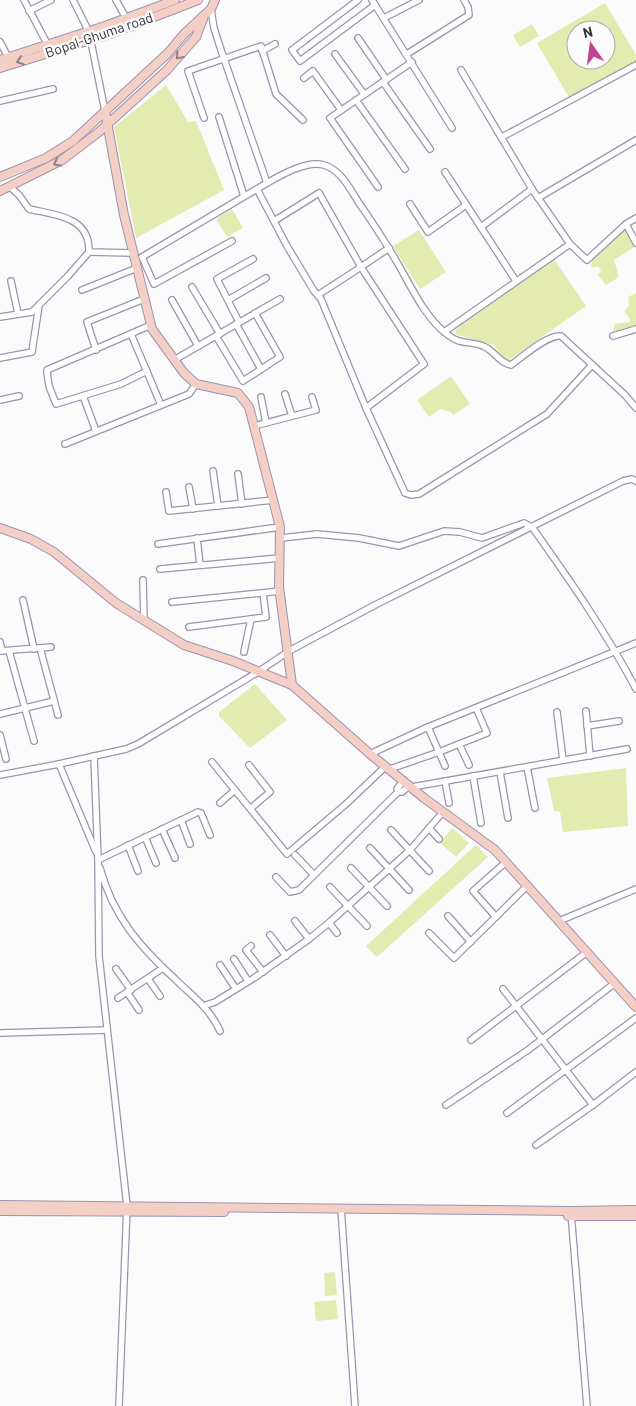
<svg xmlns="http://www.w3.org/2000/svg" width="636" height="1406" font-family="Barlow,sans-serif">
	<rect width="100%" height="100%" fill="#fbfbfb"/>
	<!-- green -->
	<g fill="#e3ebb1" fill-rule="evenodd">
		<path d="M605,3l31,52v6l-66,38 -33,-56zM576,30h30v30h-30z"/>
		<path d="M532,24l7,12 -19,11 -7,-12z"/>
		<path d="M166,85l22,37 8,-1 28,69 -88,48 -22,-111z"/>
		<path d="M232,209l11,19 -16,9 -11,-18z"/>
		<path d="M419,230l27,42 -26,17 -27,-43z"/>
		<path d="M626,230l10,16 -22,14 5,17 -13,8 -8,-10 3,-4 -3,-5 -5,2 -2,-2c1,-14 23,-29 35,-36z"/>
		<path d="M554,259l32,47 -77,54h-5l-10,-15 -37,-10 -2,-4 3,-4z"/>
		<path d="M636,293v35l-12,1 -12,5 3,-10 14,-2 1,-3 -6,-8 5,-5 -1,-9z"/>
		<path d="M451,376l19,28 -17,11 -2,-3 -11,-3 -11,8 -12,-17z"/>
		<path d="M255,684l32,36 -37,28 -31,-32v-4z"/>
		<path d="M626,768l2,58 -65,6 -3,-20 -6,-1 -7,-33z"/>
		<path d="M452,828l17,15 -13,14 -16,-14z"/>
		<path d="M476,845l12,12 -111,100 -11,-11z"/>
		<path d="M335,1272l2,23 -12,1 -1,-23z"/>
		<path d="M336,1300l2,19 -22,2 -2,-19z"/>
	</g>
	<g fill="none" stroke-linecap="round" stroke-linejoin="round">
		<defs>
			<g id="street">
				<path d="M24,0l27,51"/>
				<path d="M73,0l16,32 16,79"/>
				<path d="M116,0l10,18"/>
				<path d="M358,0l-66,50 8,11 75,-56"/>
				<path d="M372,0l80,128"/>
				<path d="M211,9l3,19 8,25 45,130c14,-8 40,-23 57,-18 17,5 26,24 35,38 14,20 27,40 39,61 14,24 27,54 50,71 12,10 23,6 35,11 11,4 16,17 28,19 11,-8 37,-31 50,-29l64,59 11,13"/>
				<path d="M29,11l22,-11"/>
				<path d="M384,18l35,-18"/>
				<path d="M358,38l28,41"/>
				<path d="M0,42l8,15"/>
				<path d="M262,51l13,-7"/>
				<path d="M335,54l29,40"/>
				<path d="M407,54l62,-39 -1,-8 -4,-7"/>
				<path d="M304,78l9,-7 28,39"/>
				<path d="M383,82l47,67"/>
				<path d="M356,100l49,69"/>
				<path d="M0,101l53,-12"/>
				<path d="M219,117l25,79"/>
				<path d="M204,118l-16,-47 73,-25 15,48 27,26"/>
				<path d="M502,137l134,-72"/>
				<path d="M445,172l71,109"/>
				<path d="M10,187l9,8 10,14c26,6 61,7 60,43l44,1"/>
				<path d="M378,187l-48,-69 82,-56"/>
				<path d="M257,189l30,57 27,45 7,8 45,109 58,-44 -63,-97 -43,28"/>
				<path d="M538,198l98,-58"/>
				<path d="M410,204l18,28 38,-27"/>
				<path d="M636,218l-10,6 10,19"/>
				<path d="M274,221l45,-28 42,74 28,-19"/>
				<path d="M481,227l51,-38"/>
				<path d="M232,241l-78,43 -12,-27 125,-74"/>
				<path d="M570,244l17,16 39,-36"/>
				<path d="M11,281l7,33"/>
				<path d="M192,287l28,47"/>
				<path d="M82,290l55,-22"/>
				<path d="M172,300l26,46"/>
				<path d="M228,300l38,-22"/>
				<path d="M0,317l32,-5 36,-36 21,-24"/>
				<path d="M239,322l-22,-43 36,-20"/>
				<path d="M236,324l25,45"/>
				<path d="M444,332l126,-88 -38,-55 -71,-119"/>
				<path d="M131,334l30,71"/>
				<path d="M216,336l27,45 37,-24 -25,-44"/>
				<path d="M613,336l23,-7"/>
				<path d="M96,350l-9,-28 57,-23"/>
				<path d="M0,358l32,-6 7,-47"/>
				<path d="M174,360l106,-61"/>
				<path d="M147,371l-26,13 -65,20 -7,-18 -2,-14v-2l104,-45"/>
				<path d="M285,394l7,22"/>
				<path d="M83,396l13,35"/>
				<path d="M261,397l5,26"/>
				<path d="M0,400l19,-4"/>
				<path d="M366,408l39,85 6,2 8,-1 128,-80 45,-49"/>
				<path d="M254,426l62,-16 -4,-13"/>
				<path d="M65,444l124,-50 7,-10"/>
				<path d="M213,471l5,35"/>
				<path d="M238,474l4,30"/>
				<path d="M189,487l4,22"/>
				<path d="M166,492l3,19 105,-11"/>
				<path d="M197,538l3,27"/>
				<path d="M281,538l36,-4 42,4 40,8 45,-15 16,1 22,6 42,-15 8,4c37,52 74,105 104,162"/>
				<path d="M158,544l122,-17"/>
				<path d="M160,569l120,-11"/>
				<path d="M143,580l1,41"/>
				<path d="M23,600l11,49"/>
				<path d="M172,602l108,-11"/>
				<path d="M189,627l77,-10 -3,-24"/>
				<path d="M0,642l2,9"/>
				<path d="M40,648l18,67"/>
				<path d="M0,651l51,-4"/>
				<path d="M9,651l25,90"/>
				<path d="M244,652l7,-33"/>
				<path d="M586,711l4,45"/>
				<path d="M557,712l6,48"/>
				<path d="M0,714l54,-13"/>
				<path d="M587,726l32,-5"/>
				<path d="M428,727l17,39"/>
				<path d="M0,735l6,24"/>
				<path d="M459,744l10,21"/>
				<path d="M370,754l58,-27 208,-84"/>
				<path d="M94,756l4,104 1,96 28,250 -8,200"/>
				<path d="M212,762l75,92 59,-50 40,-38"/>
				<path d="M59,764l67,-15 12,-5 120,-72 31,-21 88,-47 246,-123 9,-2 4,2"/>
				<path d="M249,765l21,27 -19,16"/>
				<path d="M527,767l8,41"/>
				<path d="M390,769l49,-17 48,-19 -11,-25"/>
				<path d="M500,772l8,46"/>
				<path d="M0,775l59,-11 37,88"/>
				<path d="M473,776l8,47"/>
				<path d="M404,780l-7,9 1,3h4l8,-7"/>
				<path d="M445,781l4,22"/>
				<path d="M412,787l215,-38"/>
				<path d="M220,803l15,-13"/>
				<path d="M181,820l9,24"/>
				<path d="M429,828l10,11"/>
				<path d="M162,829l13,29"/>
				<path d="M391,830l38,41"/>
				<path d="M145,837l11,26"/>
				<path d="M128,845l10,26"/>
				<path d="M370,848l39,42"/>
				<path d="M295,855l19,20"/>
				<path d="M98,860l100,-48 3,1 9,22"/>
				<path d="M100,868c13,48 39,78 75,111 18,18 34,28 45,52"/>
				<path d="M351,868l36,38"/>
				<path d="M276,877l14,15 9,-2 99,-98"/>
				<path d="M330,887l37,39"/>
				<path d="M448,916l23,26"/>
				<path d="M496,917l-23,-26 33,-29"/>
				<path d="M295,921l14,18"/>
				<path d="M559,921l77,-32"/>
				<path d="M329,923l8,10"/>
				<path d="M429,933l25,25 73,-72"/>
				<path d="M270,935l16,21"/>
				<path d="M251,946l-5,4 17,22"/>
				<path d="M234,959l14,22"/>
				<path d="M220,965l16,24"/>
				<path d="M116,969l15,21"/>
				<path d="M148,979l12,17"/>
				<path d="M503,989l90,116 -57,40"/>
				<path d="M127,992l12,18"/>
				<path d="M118,998l45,-30"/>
				<path d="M203,1006l12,-4 39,-24 55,-39 22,-18 79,-71 33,-38"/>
				<path d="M0,1033l107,-3"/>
				<path d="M471,1040l116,-88"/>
				<path d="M446,1105l82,-55 87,-67"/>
				<path d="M593,1105l43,-33"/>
				<path d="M507,1113l129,-95"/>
				<path d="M341,1208l14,198"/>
				<path d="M571,1213l16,193"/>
			</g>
			<g id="secondary">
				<path d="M0,60l105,-34 70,-26"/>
				<path d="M0,68l110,-34 88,-34"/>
				<path d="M105,111l19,104 28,114 32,44 12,11 42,9 11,14 31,120 -1,60 13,98 78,69 54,44 71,52 141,157"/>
				<path d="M0,177l46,-19 27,-17 95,-88 16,-19 27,-25 4,-9"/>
				<path d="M0,191l62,-31 37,-28 68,-62 29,-33 7,-18"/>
				<path d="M0,528l31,11 23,13 62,51 68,42 49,16 59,24"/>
				<path d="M0,1205l570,6 66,-1"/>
				<path d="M0,1211l224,1"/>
				<path d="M568,1216h68"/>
			</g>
		</defs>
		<!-- street casing -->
		<use href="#street" stroke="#9c93b0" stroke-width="8"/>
		<!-- secondary casing -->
		<use href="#secondary" stroke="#9c93b0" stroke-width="10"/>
		<!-- street -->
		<use href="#street" stroke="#fff" stroke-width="5.5"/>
		<!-- secondary -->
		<use href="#secondary" stroke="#f4cfc5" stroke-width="8"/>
	</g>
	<!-- one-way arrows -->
	<defs><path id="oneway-chevron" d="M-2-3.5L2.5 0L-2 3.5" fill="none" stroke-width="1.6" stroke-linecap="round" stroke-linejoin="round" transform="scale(1.25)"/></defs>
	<g stroke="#937f80">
		<use href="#oneway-chevron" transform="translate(179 56) rotate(131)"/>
		<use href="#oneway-chevron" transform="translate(20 61) rotate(162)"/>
		<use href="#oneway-chevron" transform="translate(57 163) rotate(151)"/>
	</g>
	<g text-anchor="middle" stroke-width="5" stroke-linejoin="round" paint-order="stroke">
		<!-- street labels -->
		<g font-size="14" fill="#322f3b" stroke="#fbfbfb">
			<text transform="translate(99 35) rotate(-19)" y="5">Bopal-Ghuma road</text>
		</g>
	</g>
	<!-- north arrow -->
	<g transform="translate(591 45) rotate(346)"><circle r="24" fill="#fbfbfb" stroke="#aba9ae"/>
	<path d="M0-4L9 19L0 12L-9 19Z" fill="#bd4292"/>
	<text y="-8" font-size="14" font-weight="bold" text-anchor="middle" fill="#322f3b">N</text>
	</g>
</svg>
